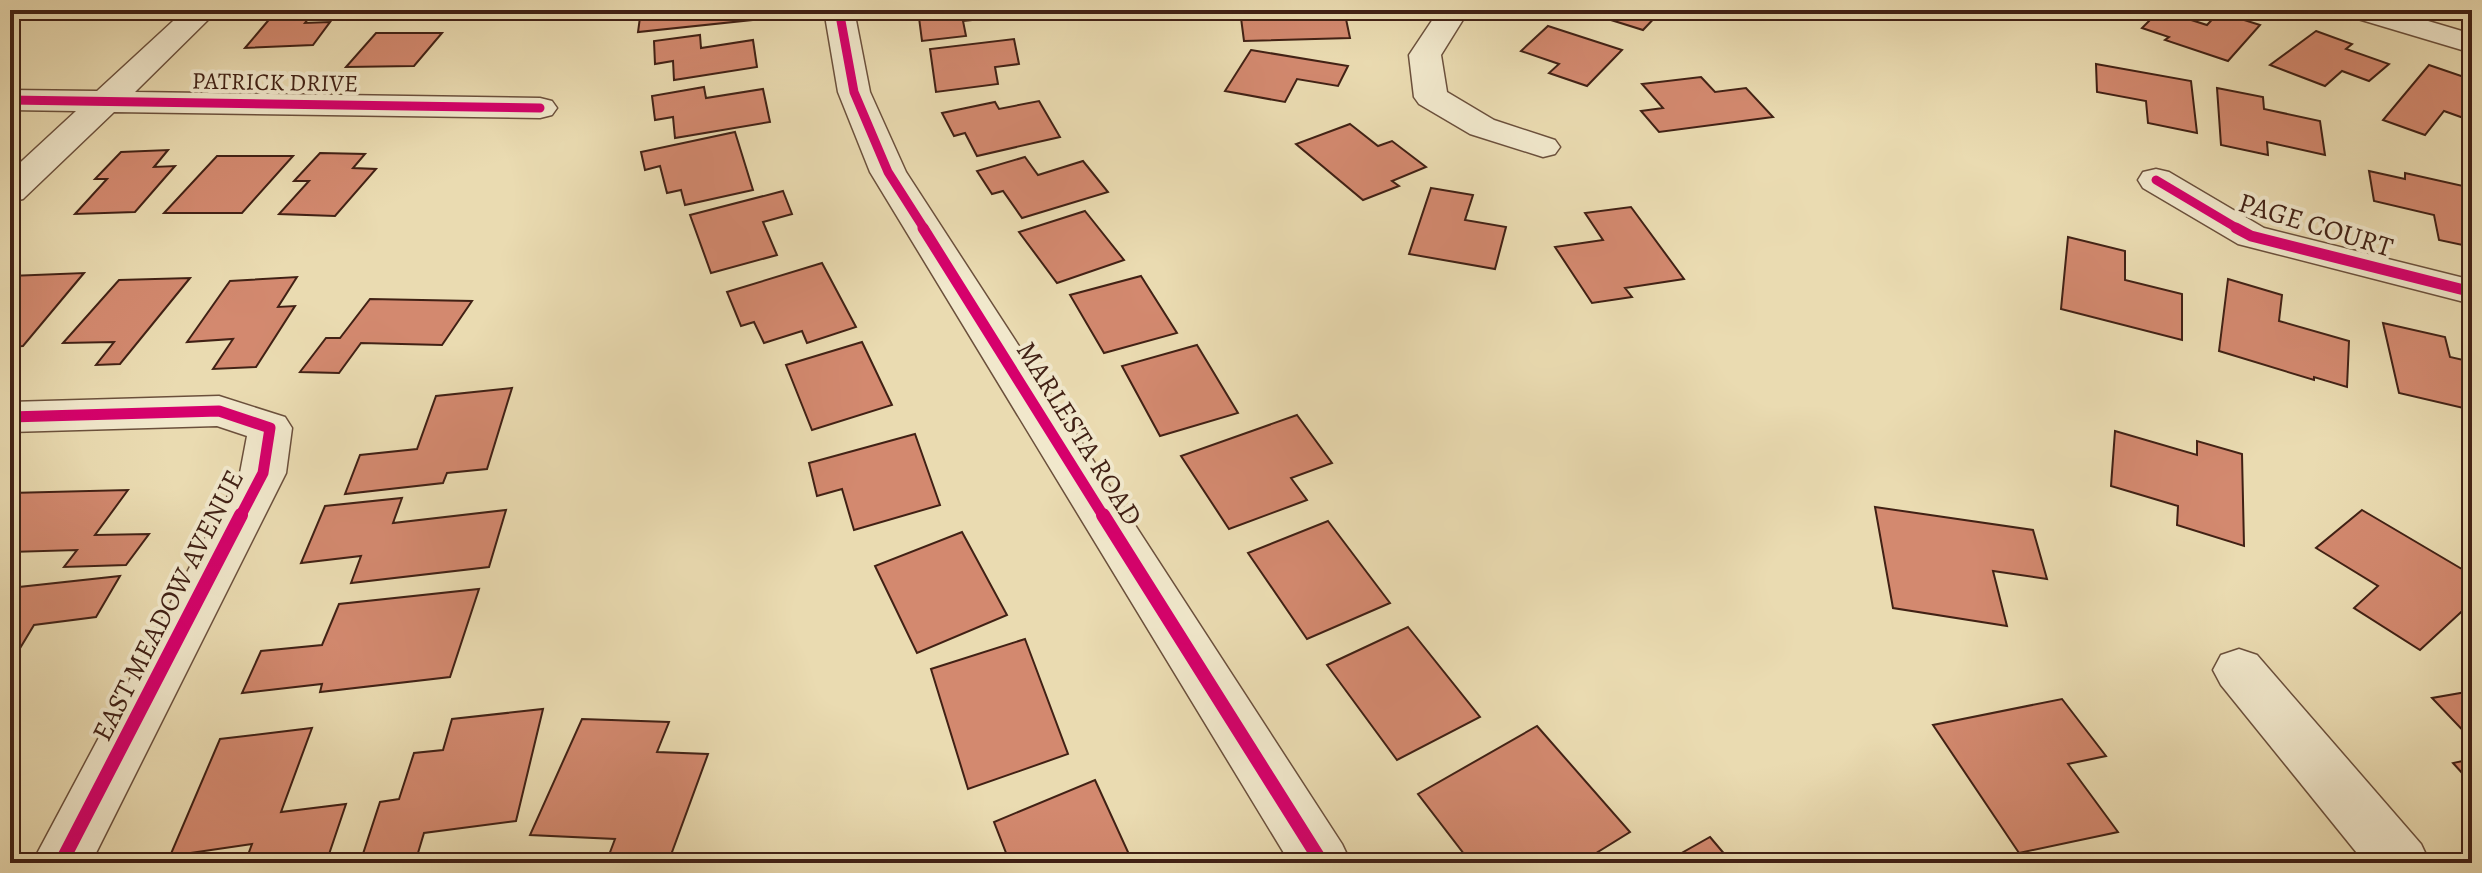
<svg xmlns="http://www.w3.org/2000/svg" width="2482" height="873" font-family="Alegreya,serif">
	<rect width="100%" height="100%" fill="#eadbb1"/>
	<filter id="stains"><feTurbulence type="fractalNoise" baseFrequency=".0025" numOctaves="4"/><feColorMatrix values="0 0 0 0 .2 0 0 0 0 .09 0 0 0 0 .02 0 0 0 .5 -.17"/></filter>
	<radialGradient id="worn" r=".72"><stop offset=".6" stop-color="#630" stop-opacity="0"/><stop offset="1" stop-color="#630" stop-opacity=".3"/></radialGradient>
	<!-- building -->
	<g fill="#d3896f" stroke="#412115" stroke-width="2">
		<path d="M641,10h111v10l-114,12z"/>
		<path d="M918,10h81l2,7 -38,4 3,15 -44,5z"/>
		<path d="M1278,10h45l2,10 21,-1 4,19 -106,3 -3,-23 38,-1z"/>
		<path d="M1579,10h83l-19,20z"/>
		<path d="M2160,10l47,15 12,-13 41,13 -32,36 -63,-21 4,-3 -27,-9z"/>
		<path d="M312,14l-7,9 25,-1 -17,23 -68,3 27,-32z"/>
		<path d="M1548,26l74,24 -35,36 -38,-13 10,-9 -38,-13z"/>
		<path d="M2316,31l36,13 -6,5 43,15 -20,17 -27,-10 -17,15 -55,-21z"/>
		<path d="M376,33h66l-28,33 -68,1z"/>
		<path d="M700,35l1,13 52,-8 4,27 -83,13 -1,-19 -18,3 -1,-23z"/>
		<path d="M1014,39l5,25 -24,3 3,17 -62,8 -6,-43z"/>
		<path d="M1251,50l97,16 -10,20 -41,-7 -12,23 -60,-11z"/>
		<path d="M2096,64l95,17 6,52 -49,-10 -2,-22 -49,-9z"/>
		<path d="M2429,65l41,14 -6,8 8,3v31l-28,-10 -19,24 -42,-15z"/>
		<path d="M1701,77l14,15 31,-4 27,29 -114,15 -18,-21 22,-3 -21,-24z"/>
		<path d="M704,87l2,11 57,-9 7,33 -95,16 -2,-21 -18,3 -3,-24z"/>
		<path d="M2217,88l46,9 1,12 56,12 5,34 -58,-13 1,13 -47,-10z"/>
		<path d="M1039,101l21,36 -83,19 -12,-23 -11,3 -12,-23 53,-11 4,7z"/>
		<path d="M1350,124l28,22 14,-5 34,26 -34,14 7,5 -36,14 -67,-56z"/>
		<path d="M735,132l18,58 -68,15 -4,-15 -14,3 -7,-27 -15,4 -4,-18z"/>
		<path d="M168,150l-14,17 21,-1 -40,46 -60,2 32,-35h-12l26,-27z"/>
		<path d="M320,153l45,1 -12,14 23,1 -41,47 -56,-2 30,-33h-15z"/>
		<path d="M217,156h76l-51,57h-78z"/>
		<path d="M1025,157l13,18 45,-14 25,31 -86,26 -19,-27 -11,3 -15,-23z"/>
		<path d="M2369,171l36,8v-6l67,15v59l-33,-7 -5,-25 -60,-14z"/>
		<path d="M1431,188l42,7 -8,25 41,7 -11,42 -86,-15z"/>
		<path d="M783,191l9,23 -29,8 14,33 -66,18 -21,-58z"/>
		<path d="M1631,207l53,72 -59,9 7,9 -40,6 -37,-56 48,-7 -18,-27z"/>
		<path d="M1085,211l39,49 -67,23 -38,-51z"/>
		<path d="M2068,237l57,14v29l57,14v46l-121,-31z"/>
		<path d="M822,263l34,64 -49,16 -5,-12 -38,12 -10,-21 -13,4 -14,-34z"/>
		<path d="M84,273l-61,73 -13,1v-71z"/>
		<path d="M1141,276l36,57 -73,20 -34,-58z"/>
		<path d="M297,277l-19,30 17,-1 -39,61 -43,2 20,-30 -46,3 43,-61z"/>
		<path d="M190,278l-70,86 -24,1 18,-23 -51,1 56,-63z"/>
		<path d="M2228,279l54,16 -3,26 70,20 -2,46 -33,-10v3l-95,-29z"/>
		<path d="M370,299l102,2 -30,44 -81,-2 -22,30 -39,-1 26,-34h14z"/>
		<path d="M2383,323l62,14 5,20 22,5v48l-73,-17z"/>
		<path d="M862,342l30,63 -80,25 -26,-65z"/>
		<path d="M1197,345l41,68 -78,23 -38,-70z"/>
		<path d="M512,388l-25,81 -40,4 -4,10 -98,11 15,-39 57,-6 19,-53z"/>
		<path d="M1297,415l35,48 -41,15 16,22 -78,29 -48,-73z"/>
		<path d="M2115,431l82,24v-14l45,13 2,92 -67,-21 1,-19 -67,-20z"/>
		<path d="M915,434l25,71 -86,25 -12,-41 -25,7 -8,-33z"/>
		<path d="M128,490l-33,45 54,-1 -23,31 -62,2 13,-17 -67,2v-59z"/>
		<path d="M402,498l-9,25 113,-13 -17,57 -138,16 10,-27 -60,7 24,-57z"/>
		<path d="M1875,507l158,23 14,49 -54,-8 14,55 -114,-18z"/>
		<path d="M2362,510l110,65v27l-52,48 -66,-42 24,-22 -62,-38z"/>
		<path d="M1328,521l62,82 -83,36 -59,-86z"/>
		<path d="M962,532l45,83 -90,38 -42,-87z"/>
		<path d="M120,576l-24,41 -62,8 -24,40v-66l9,-12z"/>
		<path d="M479,589l-29,88 -130,15 2,-8 -80,9 19,-42 61,-6 17,-41z"/>
		<path d="M1408,627l72,90 -83,43 -70,-95z"/>
		<path d="M1025,639l43,115 -100,35 -37,-120z"/>
		<path d="M2472,691v49l-40,-42z"/>
		<path d="M2062,699l44,57 -38,8 50,68 -99,21 -86,-128z"/>
		<path d="M543,709l-27,112 -92,12 -9,30h-55l20,-61 19,-3 15,-46 29,-3 9,-31z"/>
		<path d="M582,719l87,3 -12,30 51,2 -40,109h-62l9,-24 -85,-4z"/>
		<path d="M1537,726l93,106 -50,31h-109l-53,-69z"/>
		<path d="M312,728l-31,84 65,-8 -20,59h-81l7,-19 -82,12 50,-117z"/>
		<path d="M2472,759v25l-19,-21z"/>
		<path d="M1095,780l38,83h-123l-16,-41z"/>
		<path d="M1710,837l22,26h-68z"/>
	</g>
	<g fill="none" stroke-linecap="round" stroke-linejoin="round">
		<defs>
			<g id="street">
				<path d="M185,10h33l-83,82 405,6 12,3 5,7 -5,7 -12,3 -426,-6 -91,87 -13,3v-30l66,-61 -66,-1v-20l87,1z"/>
				<path d="M824,10h30l16,82 36,80 436,672 9,19h-61l-420,-691 -32,-80z"/>
				<path d="M1439,10h30l-28,45 6,37 47,28 61,20 5,7 -5,7 -12,3 -73,-23 -51,-30 -5,-7 -5,-42z"/>
				<path d="M2344,10h47l81,24v19l-124,-37z"/>
				<path d="M2156,169l13,3 95,56 208,52v24l-234,-60 -95,-56 -5,-8 5,-8z"/>
				<path d="M219,396l66,21 7,11 -6,45 -195,390h-59l208,-390 7,-37 -30,-10 -207,6v-30z"/>
				<path d="M2239,649l18,6 164,189 9,19h-65l-144,-178 -8,-15 8,-15z"/>
			</g>
		</defs>
		<!-- street casing -->
		<use href="#street" stroke="#6b503c" stroke-width="3"/>
		<!-- street -->
		<use href="#street" fill="#f1e8cc" fill-rule="evenodd"/>
		<defs>
			<g id="cycleway-far2">
				<path d="M839,10l15,82 34,80 37,58"/>
				<path d="M10,100l530,8"/>
				<path d="M2156,180l84,50"/>
			</g>
			<g id="cycleway-far1">
				<path d="M923,228l181,289"/>
				<path d="M2236,228l15,8 221,56"/>
				<path d="M10,417l209,-6 51,17 -7,45 -23,44"/>
			</g>
			<g id="cycleway">
				<path d="M1103,515l219,348"/>
				<path d="M61,863l180,-348"/>
			</g>
		</defs>
		<!-- cycleway-far2 casing -->
		<use href="#cycleway-far2" stroke="#f1e8cc" stroke-width="13"/>
		<!-- cycleway-far1 casing -->
		<use href="#cycleway-far1" stroke="#f1e8cc" stroke-width="16"/>
		<!-- cycleway casing -->
		<use href="#cycleway" stroke="#f1e8cc" stroke-width="19"/>
		<!-- cycleway-far2 -->
		<use href="#cycleway-far2" stroke="#d6006c" stroke-width="9"/>
		<!-- cycleway-far1 -->
		<use href="#cycleway-far1" stroke="#d6006c" stroke-width="11"/>
		<!-- cycleway -->
		<use href="#cycleway" stroke="#d6006c" stroke-width="14"/>
	</g>
	<g text-anchor="middle" stroke-width="8" stroke-linejoin="round" paint-order="stroke">
		<!-- far-street labels -->
		<g font-size="24" fill="#412115" stroke="#f1e8cc">
			<text transform="translate(275 82) rotate(1)" y="8">PATRICK DRIVE</text>
		</g>
		<!-- street labels -->
		<g font-size="28" fill="#412115" stroke="#f1e8cc">
			<text transform="translate(2316 224) rotate(17)" y="10">PAGE COURT</text>
			<text transform="translate(1080 433) rotate(58)" y="10">MARLESTA ROAD</text>
			<text transform="translate(167 605) rotate(-63)" y="10">EAST MEADOW AVENUE</text>
		</g>
	</g>
	<!-- margin -->
	<rect width="2482" height="873" fill="none" stroke="#eadbb1" stroke-width="40"/>
	<rect x="12" y="12" width="2458" height="849" fill="none" stroke="#412115" stroke-width="4"/>
	<rect x="20" y="20" width="2442" height="833" fill="none" stroke="#412115" stroke-width="2"/>
	<rect width="100%" height="100%" filter="url(#stains)"/>
	<rect width="100%" height="100%" fill="url(#worn)"/>
</svg>
